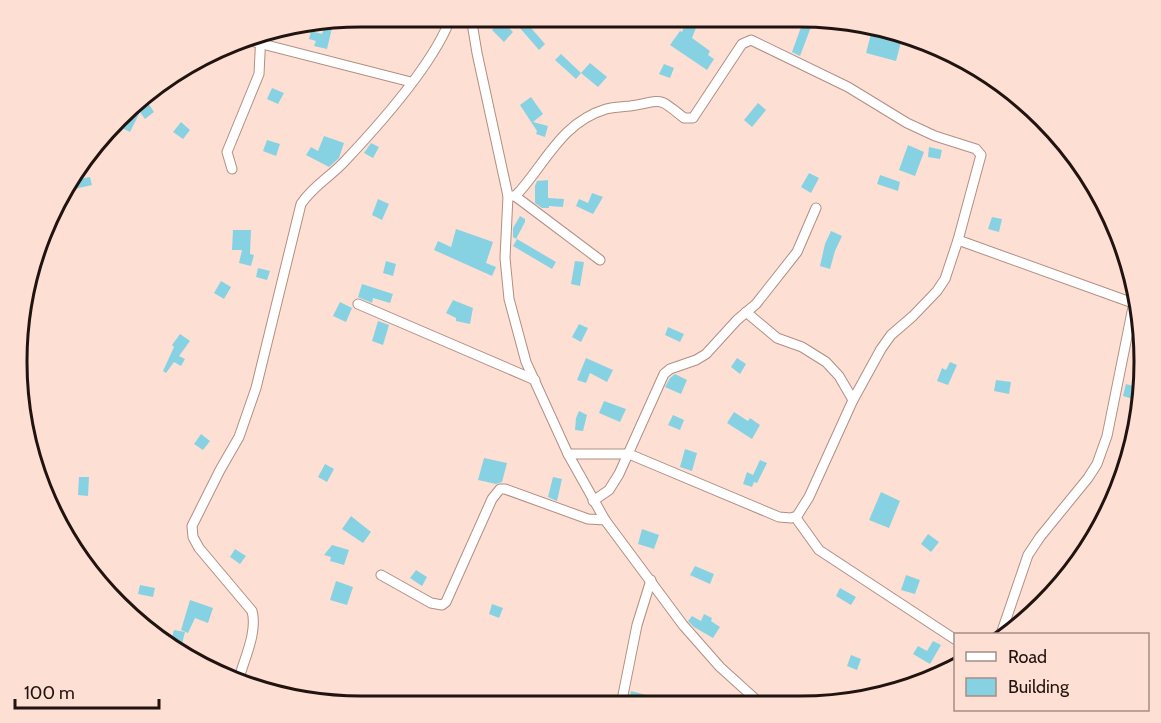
<svg xmlns="http://www.w3.org/2000/svg" width="1161" height="723" font-family="Cabin,sans-serif">
	<rect width="100%" height="100%" fill="#fddfd4"/>
	<!-- building -->
	<g fill="#87d2e2">
		<path d="M688,18l11,2 -7,18 18,13 -2,4 6,4 -7,11 -37,-25 10,-14 2,1z"/>
		<path d="M804,19h10l-14,37 -8,-4z"/>
		<path d="M339,20l-3,9 -4,-1 -5,21 -13,-3 2,-5 -7,-2 2,-8 11,3 3,-9 -6,-1z"/>
		<path d="M501,20l12,12 -9,10 -12,-12z"/>
		<path d="M525,21l20,23 -6,6 -20,-23z"/>
		<path d="M871,34l30,8 -5,19 -30,-8z"/>
		<path d="M561,54l20,19 -5,6 -21,-19z"/>
		<path d="M590,63l17,14 -9,10 -17,-14z"/>
		<path d="M664,64l10,4 -4,10 -11,-4z"/>
		<path d="M272,88l12,5 -6,11 -11,-5z"/>
		<path d="M531,97l12,17 -10,8 15,4 -3,11 -9,-3 1,-3 -17,-26z"/>
		<path d="M148,103l6,9 -9,7 -5,-7 -10,20 -14,-7 13,-12 2,2z"/>
		<path d="M758,103l8,7 -14,17 -8,-7z"/>
		<path d="M181,122l9,8 -7,9 -10,-7z"/>
		<path d="M324,136l20,7 -5,15 -10,9 -23,-12 5,-8 7,4z"/>
		<path d="M267,140l13,4 -4,12 -13,-5z"/>
		<path d="M371,143l8,4 -6,11 -9,-5z"/>
		<path d="M908,145l16,7 -9,24 -16,-6z"/>
		<path d="M929,147l13,3 -2,9 -12,-2z"/>
		<path d="M809,173l10,5 -8,15 -10,-6z"/>
		<path d="M880,175l20,7 -2,9 -21,-7z"/>
		<path d="M90,177l2,8 -18,4 -1,-9z"/>
		<path d="M548,180v18l16,1 -1,8 -14,-1v2h-7l-7,-5v-17l2,-5z"/>
		<path d="M592,193l11,4 -10,17 -17,-8 3,-7 9,4z"/>
		<path d="M378,199l11,5 -7,16 -10,-5z"/>
		<path d="M520,216l5,3v3l-9,17 -3,-2v-9z"/>
		<path d="M992,217l10,2 -3,13 -11,-3z"/>
		<path d="M456,229l37,13 -7,21 10,4 -4,9 -58,-26 4,-9 13,6z"/>
		<path d="M233,230h18l-1,24 4,1 -3,11 -12,-3 3,-13h-10z"/>
		<path d="M831,231l11,5 -7,15 -5,18 -10,-3 5,-22z"/>
		<path d="M517,239l39,23 -4,7 -39,-23z"/>
		<path d="M386,261l10,3 -3,12 -10,-3z"/>
		<path d="M575,261l9,1 -4,24 -9,-2z"/>
		<path d="M258,268l12,3 -3,9 -11,-3z"/>
		<path d="M221,281l10,6 -7,12 -10,-6z"/>
		<path d="M362,284l31,10 -3,9 -17,-5 -1,5 -14,-6z"/>
		<path d="M453,300l20,8 -3,16 -14,-3v-3l-10,-5z"/>
		<path d="M340,302l12,6 -6,14 -13,-6z"/>
		<path d="M1139,316l3,1 -2,19 -4,13 -4,-1z"/>
		<path d="M378,321l11,4 -6,20 -11,-4z"/>
		<path d="M579,324l9,4 -7,14 -9,-5z"/>
		<path d="M668,327l16,7 -4,8 -15,-7z"/>
		<path d="M180,334l10,7 -11,15 6,3 -4,7 -7,-4 -8,11 -3,-2 11,-24 -2,-2z"/>
		<path d="M586,358l27,12 -6,12 -17,-9 -4,10 -9,-3z"/>
		<path d="M737,358l9,6 -6,10 -9,-7z"/>
		<path d="M950,362l7,3 -9,20 -11,-4 5,-13 4,2z"/>
		<path d="M675,374l12,6 -6,14 -16,-7 5,-9z"/>
		<path d="M996,380l15,2 -2,12 -15,-3z"/>
		<path d="M1126,384l11,3 -4,12 -10,-3z"/>
		<path d="M604,401l22,8 -6,13 -21,-9z"/>
		<path d="M579,411l8,4 -4,16 -8,-1 1,-12z"/>
		<path d="M734,412l14,9 2,-3 10,7 -8,14 -25,-16z"/>
		<path d="M673,415l11,5 -4,10 -12,-5z"/>
		<path d="M201,434l9,7 -7,9 -9,-6z"/>
		<path d="M685,449l12,4 -5,18 -12,-4z"/>
		<path d="M484,458l23,5 -5,19 -6,2 -18,-4z"/>
		<path d="M760,460l7,3 -10,20 -3,-1 -2,5 -9,-3 4,-12 6,3z"/>
		<path d="M325,464l9,5 -7,13 -9,-5z"/>
		<path d="M79,477h10l-1,19 -10,-1z"/>
		<path d="M553,477l9,2 -5,22 -9,-4z"/>
		<path d="M881,492l19,9 -11,27 -20,-8z"/>
		<path d="M351,516l20,16 -8,11 -21,-14z"/>
		<path d="M642,529l17,6 -5,14 -16,-5z"/>
		<path d="M928,534l11,8 -8,10 -10,-8z"/>
		<path d="M332,545l17,5 -5,15 -14,-4 1,-4 -7,-2z"/>
		<path d="M235,549l11,7 -6,8 -10,-7z"/>
		<path d="M695,566l19,8 -4,10 -20,-9z"/>
		<path d="M416,570l11,7 -5,9 -12,-8z"/>
		<path d="M906,575l14,5 -5,14 -14,-4z"/>
		<path d="M336,581l17,6 -6,18 -17,-5z"/>
		<path d="M140,585l15,3 -2,9 -15,-3z"/>
		<path d="M840,588l16,9 -5,8 -15,-9z"/>
		<path d="M190,600l23,8 -5,15 -13,-5 -7,15 -7,-3z"/>
		<path d="M492,604l11,4 -4,10 -10,-4z"/>
		<path d="M704,614l8,4 -1,3 9,6 -7,11 -19,-11 -6,-6 4,-5 9,5z"/>
		<path d="M174,630l11,2 -4,16 -11,-3z"/>
		<path d="M933,641l8,4 -11,19 -17,-10 5,-8 9,5z"/>
		<path d="M851,655l10,4 -4,11 -10,-4z"/>
		<path d="M631,691l23,6 -2,8h-24z"/>
	</g>
	<g fill="none" stroke-linecap="round" stroke-linejoin="round">
		<defs>
			<g id="street">
				<path d="M471,17l6,36 31,143 -3,62 4,41 17,63 42,92 37,66 78,105 37,42 42,38"/>
				<path d="M243,39l168,43"/>
				<path d="M232,169l-5,-17 32,-78 2,-41"/>
				<path d="M508,196h7l5,-5c27,-31 43,-69 86,-82 8,-2 16,-2 24,-3 33,-5 26,-11 54,12h9l49,-74 9,-4 97,47 59,36 28,13 41,13 5,6 -23,85 -13,39 -8,12 -24,25 -22,19 -10,14 -28,51 -44,97 -12,19 -6,2 -12,-1 -150,-63h-61"/>
				<path d="M515,196l85,64"/>
				<path d="M958,240l175,63"/>
				<path d="M358,304l177,76"/>
				<path d="M746,312l31,26 25,9 24,15 13,14 14,24"/>
				<path d="M593,501l16,-11 10,-16 45,-100 6,-5 26,-9 10,-6 31,-34 19,-16 41,-52 19,-44"/>
				<path d="M797,516l-1,2 23,32 137,90"/>
				<path d="M381,575l50,28 11,2 4,-3 46,-103 8,-10h5l83,30 17,1"/>
				<path d="M1001,634l27,-79 12,-18 48,-59 9,-14 10,-28 28,-139"/>
				<path d="M238,682c5,-21 20,-49 14,-71l-53,-63 -6,-11 -1,-11 28,-56 19,-33 17,-49 45,-184c12,-18 29,-27 43,-42 35,-37 90,-98 107,-145"/>
				<path d="M621,705l16,-80 14,-45"/>
			</g>
		</defs>
		<!-- street casing -->
		<use href="#street" stroke="#b18e83" stroke-width="11"/>
		<!-- street -->
		<use href="#street" stroke="#fff" stroke-width="9"/>
	</g>
	<!-- crop -->
	<path d="M0 0H1161V723H0ZM361 27H800A334 334 0 0 1 1134 361V362A334 334 0 0 1 800 696H361A334 334 0 0 1 27 362V361A334 334 0 0 1 361 27Z" fill="#fddfd4" fill-rule="evenodd"/>
	<path fill="none" stroke="#211410" stroke-width="3" d="M361 27H800A334 334 0 0 1 1134 361V362A334 334 0 0 1 800 696H361A334 334 0 0 1 27 362V361A334 334 0 0 1 361 27Z"/>
	<!-- legend -->
	<rect x="954" y="633" width="195" height="78" fill="#fddfd4" stroke="#a58e86" stroke-width="1.5"/>
	<rect x="966" y="652" width="30" height="9" fill="#ffffff" stroke="#a58e86" stroke-width="1.5"/>
	<text x="1008" y="663" font-size="18" fill="#211410">Road</text>
	<rect x="966" y="678" width="30" height="18" fill="#87d2e2" stroke="#a58e86" stroke-width="1.5"/>
	<text x="1008" y="693" font-size="18" fill="#211410">Building</text>
	<!-- scale -->
	<path d="M15 699v9h144v-9" fill="none" stroke="#211410" stroke-width="3"/>
	<text x="24" y="699" font-size="18" fill="#211410" stroke="#fddfd4" stroke-width="4.5" paint-order="stroke">100 m</text>
</svg>
